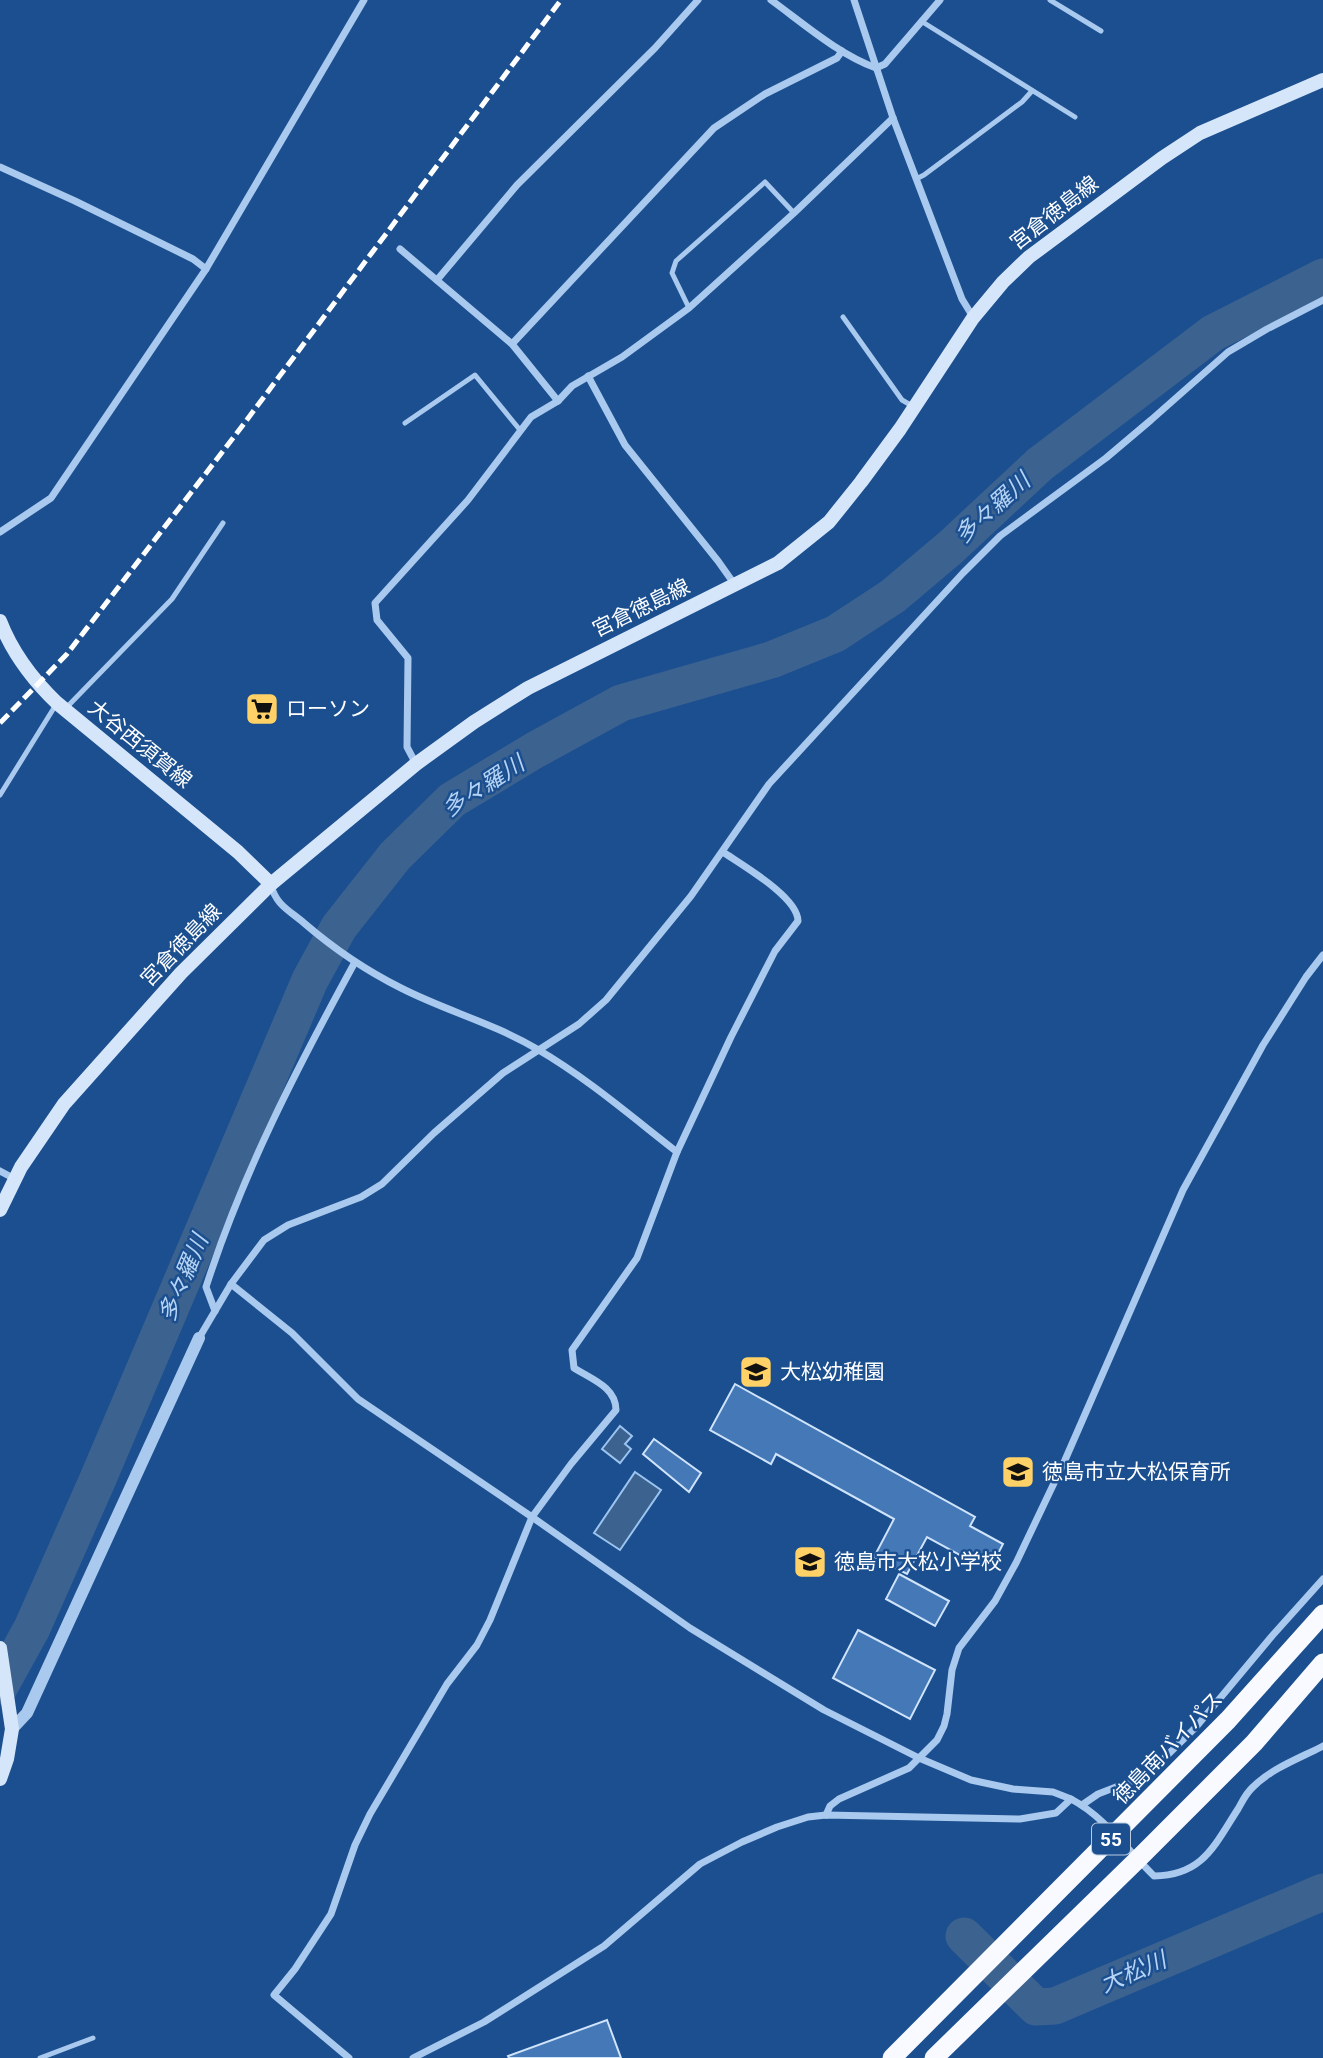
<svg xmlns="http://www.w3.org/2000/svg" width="1323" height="2058" font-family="Roboto,'Noto Sans JP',sans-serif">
	<rect width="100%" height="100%" fill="#1b4f8f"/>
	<!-- water -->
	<g fill="#3c6290" stroke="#9cc4f0" stroke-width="2">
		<path d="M620,1426l12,10 -7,8 6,5 -11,14 -18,-14z"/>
		<path d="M635,1472l26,18 -41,60 -26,-17z"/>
	</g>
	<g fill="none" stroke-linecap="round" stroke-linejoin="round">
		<!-- river -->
		<g stroke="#3c6290" stroke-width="37">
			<path d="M0,1686l32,-58 65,-147 213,-501 29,-53 56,-71 57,-56 83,-50 86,-47 150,-43 64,-26 58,-38 58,-49 89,-83 173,-131 110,-56"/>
			<path d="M964,1936l72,71 19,-1 268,-114"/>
		</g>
	</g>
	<!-- building -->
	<g fill="#4478b7" stroke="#cfe3fa" stroke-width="2">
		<path d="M735,1384l240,133 -5,9 33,18 -14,27 -62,-34 -20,37 -33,-17 20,-38 -118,-65 -5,10 -61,-34z"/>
		<path d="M654,1439l47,34 -12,19 -46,-38z"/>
		<path d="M899,1574l50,27 -14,25 -49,-27z"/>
		<path d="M858,1630l77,40 -25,49 -77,-41z"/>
		<path d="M607,2020l14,38h-112l-1,-2z"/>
	</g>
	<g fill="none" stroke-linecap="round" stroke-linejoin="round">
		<!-- service -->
		<g stroke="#a9c9ee" stroke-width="5">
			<path d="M1050,0l51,31"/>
			<path d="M921,21l154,96"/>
			<path d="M916,179l8,-4 98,-73 10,-11"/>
			<path d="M689,308l-17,-35 4,-12 89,-79 29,31"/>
			<path d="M843,317l59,83 12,7"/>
			<path d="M405,423l70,-48 45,55"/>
			<path d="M65,709l107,-110 51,-76"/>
			<path d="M0,795l57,-92"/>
			<path d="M40,2058l53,-20"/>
		</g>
		<!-- minor -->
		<g stroke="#a9c9ee" stroke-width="7">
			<path d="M771,0c33,24 67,54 105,68l9,-4 55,-64"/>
			<path d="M854,0l39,118 69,181 11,18"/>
			<path d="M0,167l75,34 118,58 13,10"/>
			<path d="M400,249l112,95 46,57"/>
			<path d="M437,280l80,-95 138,-137 43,-48"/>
			<path d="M512,344l202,-216 51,-34 72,-36 5,-7"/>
			<path d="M588,376l37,69 93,116 17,24"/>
			<path d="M0,532l51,-34 155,-229 158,-269"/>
			<path d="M416,764l-9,-17 1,-89 -31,-38 -2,-17 93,-103 63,-83 27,-16 14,-15 50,-29 67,-49 105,-95 99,-95"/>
			<path d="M271,885c5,20 18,25 33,38 29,25 63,48 97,65 45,23 92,35 136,61 50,29 95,68 140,103"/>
			<path d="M0,1171l15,8"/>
			<path d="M231,1284l61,49 66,66 174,118 158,111 134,82 95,48 52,22 42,9 40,3 18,7"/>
			<path d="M215,1311l-9,-24c37,-115 91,-219 149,-325"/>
			<path d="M199,1338l32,-54 33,-44 24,-15 73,-28 21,-13 52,-51 69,-60 76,-49 27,-24 85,-104 78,-112 194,-211 37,-37 106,-78 45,-38 77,-68 39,-23 56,-29"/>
			<path d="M1082,1805l16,-11 49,-19 49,-48 76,-91 51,-57"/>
			<path d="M826,1815l4,-9 9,-7 70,-31 28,-28 7,-14 3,-12 5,-44 7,-22 36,-47 21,-38 49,-103 118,-270 80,-145 43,-68 17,-22"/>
			<path d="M349,2058l-75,-63 21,-26 36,-55 24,-69 15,-31 77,-130 30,-39 13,-25 42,-103 39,-53 45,-54c0,-23 -25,-31 -42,-42l-2,-18 65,-92 40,-106 54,-115 44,-86 23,-30c0,-24 -56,-56 -75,-69"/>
			<path d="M413,2058l71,-36 120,-76 96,-82 42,-22 35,-15 31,-10 18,-2 194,4 36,-6 15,-14c34,18 56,51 83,77 49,-1 60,-30 84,-67 4,-7 8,-16 15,-22 19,-19 47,-29 70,-41"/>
		</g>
		<!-- tertiary -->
		<path stroke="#a9c9ee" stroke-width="12" d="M12,1729l15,-16 172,-375"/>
		<!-- secondary -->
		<g stroke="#d6e6fa" stroke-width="14">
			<path d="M0,621c12,31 33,59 57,82l181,149 33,32"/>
			<path d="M0,1210l21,-43 43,-63 117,-131 90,-89 145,-120 58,-42 54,-34 250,-125 51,-41 32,-40 39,-53 73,-111 30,-36 26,-25 133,-99 38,-25 123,-53"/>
			<path d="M0,1648l12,81 -5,30 -7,20"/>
		</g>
		<!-- trunk -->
		<g stroke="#f8faff" stroke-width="19">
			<path d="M892,2058l336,-338 95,-106"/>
			<path d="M934,2058l203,-198 117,-117 69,-80"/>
		</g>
		<!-- rail -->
		<path stroke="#fff" stroke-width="5" stroke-dasharray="12 5" stroke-linecap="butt" d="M0,723l67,-69 176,-229 318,-425"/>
	</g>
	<!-- icons -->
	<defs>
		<symbol id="supermarket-square" viewBox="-11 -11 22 22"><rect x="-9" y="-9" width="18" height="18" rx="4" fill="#ffd166" stroke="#1b4f8f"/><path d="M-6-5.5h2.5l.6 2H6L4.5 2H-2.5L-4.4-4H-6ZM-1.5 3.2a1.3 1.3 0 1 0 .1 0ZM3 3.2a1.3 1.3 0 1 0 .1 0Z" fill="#111"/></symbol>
		<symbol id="school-square" viewBox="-11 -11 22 22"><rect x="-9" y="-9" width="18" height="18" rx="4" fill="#ffd166" stroke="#1b4f8f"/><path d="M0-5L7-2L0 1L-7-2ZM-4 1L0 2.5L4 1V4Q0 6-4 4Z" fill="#111"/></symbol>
	</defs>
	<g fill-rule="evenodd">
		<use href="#supermarket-square" x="243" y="690" width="38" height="38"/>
		<use href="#school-square" x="737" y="1353" width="38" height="38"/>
		<use href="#school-square" x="999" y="1453" width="38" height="38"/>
		<use href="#school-square" x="791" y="1543" width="38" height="38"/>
	</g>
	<g text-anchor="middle" stroke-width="5" stroke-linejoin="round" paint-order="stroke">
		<!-- shield labels -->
		<rect fill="#1b4f8f" stroke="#bbcadd" stroke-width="2" x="1092" y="1823.5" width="38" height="31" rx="5"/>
		<g font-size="19" font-weight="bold" fill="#fff">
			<text x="1111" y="1846">55</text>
		</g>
		<!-- street labels -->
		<g font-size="21" fill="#fff" stroke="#1b4f8f">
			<text transform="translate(1054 213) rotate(-38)" y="7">宮倉徳島線</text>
			<text transform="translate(641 608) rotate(-26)" y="7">宮倉徳島線</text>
			<text transform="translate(140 744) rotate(39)" y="7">大谷西須賀線</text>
			<text transform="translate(181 945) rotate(-46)" y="7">宮倉徳島線</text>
			<text transform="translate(1168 1748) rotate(-46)" y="7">徳島南バイパス</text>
		</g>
		<!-- poi labels -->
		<g font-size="21" fill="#fff" stroke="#1b4f8f" text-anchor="start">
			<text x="286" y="716">ローソン</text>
			<text x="780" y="1379">大松幼稚園</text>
			<text x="1042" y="1479">徳島市立大松保育所</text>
			<text x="834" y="1569">徳島市大松小学校</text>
		</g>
		<!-- water labels -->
		<g font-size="23" font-style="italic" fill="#b5d3f5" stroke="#1b4f8f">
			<text transform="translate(992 508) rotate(-42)" y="8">多々羅川</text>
			<text transform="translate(483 786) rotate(-33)" y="8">多々羅川</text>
			<text transform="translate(183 1278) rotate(-67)" y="8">多々羅川</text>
			<text transform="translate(1133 1972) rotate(-23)" y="8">大松川</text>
		</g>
	</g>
</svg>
